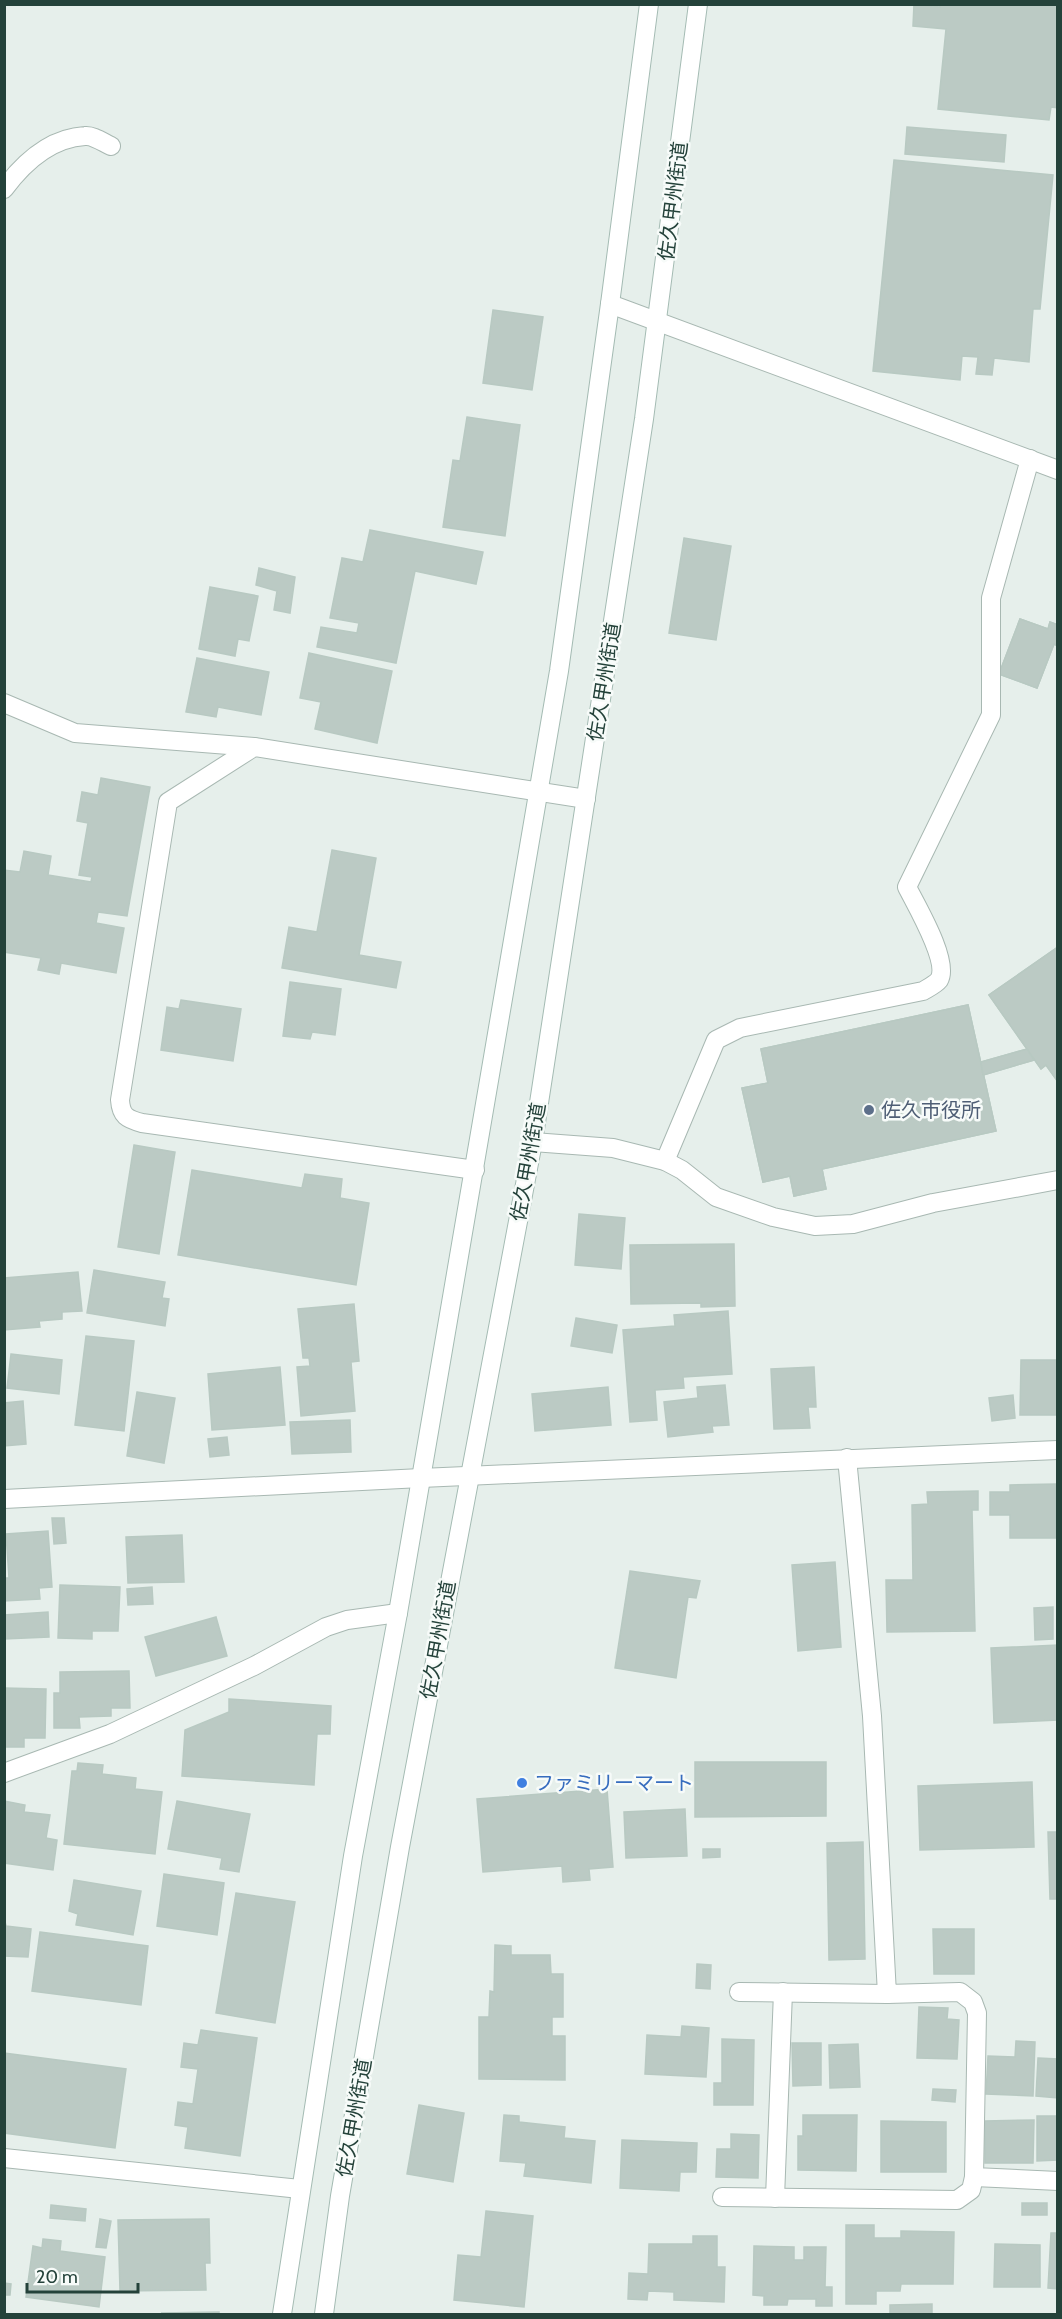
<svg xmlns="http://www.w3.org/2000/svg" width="1062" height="2319" font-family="Cabin,'Noto Sans JP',sans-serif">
	<rect width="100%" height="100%" fill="#e6efeb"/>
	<!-- building -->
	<g fill="#bbcac4" stroke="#b8c9c2" stroke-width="1.5">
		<path d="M914,4l26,3v-3h118v104l-7,-1 -2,13 -111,-11 8,-80 -33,-3z"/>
		<path d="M907,127l99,8 -2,27 -99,-8z"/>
		<path d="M894,160l159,15 -13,134h-7l-4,53 -35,-4 -2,17 -16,-1 2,-17 -16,-1 -2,24 -87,-9z"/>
		<path d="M493,310l50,7 -11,73 -49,-7z"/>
		<path d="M467,417l53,8 -15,111 -62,-9 10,-67 7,1z"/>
		<path d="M370,530l113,22 -7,32 -61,-13 -19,92 -79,-16 4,-20 36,6 2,-10 -29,-5 12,-60 21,4z"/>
		<path d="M684,538l47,8 -15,94 -47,-7z"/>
		<path d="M259,568l36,9 -5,36 -16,-3 3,-19 -21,-6z"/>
		<path d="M210,587l48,9 -9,45 -11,-2 -3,17 -36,-7z"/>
		<path d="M1020,619l28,10 2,-7 8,3v21l-4,-2 -17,44 -38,-14z"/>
		<path d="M1020,619l28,10 2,-7 8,3v21l-4,-2 -17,44 -38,-14z"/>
		<path d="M309,653l83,18 -15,72 -62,-14 6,-27 -21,-4z"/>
		<path d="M197,658l72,14 -8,43 -43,-8 -2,10 -30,-5z"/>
		<path d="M101,778l49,9 -23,129 -29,-4 -2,11 28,5 -8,45 -55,-10 -2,11 -21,-4 3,-12 -37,-6v-82l16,2 4,-21 27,5 -3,19 43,7 1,-5 -13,-2 9,-52 -11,-2 5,-29 16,3z"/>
		<path d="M332,850l44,8 -17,97 42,7 -5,26 -114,-20 7,-41 28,5z"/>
		<path d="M1058,947v135l-12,-17 -5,4 -52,-74z"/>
		<path d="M1058,947v135l-12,-17 -5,4 -52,-74z"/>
		<path d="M290,982l51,7 -6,46 -23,-3 -2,7 -27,-3z"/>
		<path d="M181,1000l60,9 -8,52 -72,-11 6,-43 12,2z"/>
		<path d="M968,1005l28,126 -174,38 4,20 -32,7 -4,-20 -27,6 -21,-94 26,-5 -7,-34z"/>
		<path d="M968,1005l28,126 -174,38 4,20 -32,7 -4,-20 -27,6 -21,-94 26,-5 -7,-34z"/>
		<path d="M1027,1049l7,11 -51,15 -2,-13z"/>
		<path d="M1027,1049l7,11 -51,15 -2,-13z"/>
		<path d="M134,1145l41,7 -16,102 -41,-7z"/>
		<path d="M192,1170l110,18 3,-14 37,5 -2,19 29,5 -13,82 -178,-30z"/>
		<path d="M579,1214l46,4 -4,51 -46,-4z"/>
		<path d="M734,1244l1,62 -34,1v-4l-70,1 -1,-59z"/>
		<path d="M94,1270l71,12 -3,16 7,1 -4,27 -78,-13z"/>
		<path d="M78,1272l4,39 -20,1v7l-23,2 1,6 -36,3v-52z"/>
		<path d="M354,1304l5,57 -8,1 4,49 -54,5 -4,-49 13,-1 -1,-8h-6l-5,-49z"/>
		<path d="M728,1311l4,63 -49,3 1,11 -29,2 2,30 -27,2 -7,-92 52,-4 -1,-11z"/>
		<path d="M576,1318l41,7 -5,28 -41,-7z"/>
		<path d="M86,1336l48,5 -10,90 -49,-6z"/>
		<path d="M11,1354l51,6 -3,34 -52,-6z"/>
		<path d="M1021,1360h37v55h-38z"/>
		<path d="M280,1367l5,58 -73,5 -4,-56z"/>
		<path d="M814,1367l2,40h-8l2,21 -36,1 -3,-60z"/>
		<path d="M725,1385l4,40 -17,1 1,6 -45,5 -4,-35 34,-4 -1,-11z"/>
		<path d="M608,1387l3,38 -76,6 -3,-37z"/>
		<path d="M137,1392l38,6 -11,65 -37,-7z"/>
		<path d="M1013,1395l2,23 -23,3 -3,-23z"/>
		<path d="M23,1401l3,43 -22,2v-43z"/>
		<path d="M350,1420l1,32 -59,2 -2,-32z"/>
		<path d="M227,1437l2,18 -19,2 -2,-18z"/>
		<path d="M1056,1484v54h-46v-23h-20v-23h20v-7z"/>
		<path d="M978,1491v19h-6l3,121 -88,1 -1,-52h27l-1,-75 16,-1 -1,-12z"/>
		<path d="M52,1518h12l2,25 -12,1z"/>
		<path d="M48,1531l4,56 -13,1 1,11 -36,2v-23h5l-3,-44z"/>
		<path d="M182,1535l2,47 -56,1 -2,-46z"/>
		<path d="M835,1562l6,85 -43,4 -6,-86z"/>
		<path d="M630,1571l70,10 -4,17 -8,-1 -12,81 -61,-10z"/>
		<path d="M60,1585l60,2 -2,44h-26v8l-34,-1z"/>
		<path d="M152,1587l1,17 -25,1 -1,-16z"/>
		<path d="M1053,1607v32l-18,1 -1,-32z"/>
		<path d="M48,1612l1,25 -45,2v-24z"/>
		<path d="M216,1617l11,39 -71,20 -11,-39z"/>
		<path d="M1058,1645v75l-64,3 -3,-75z"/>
		<path d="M129,1671l1,37h-19v8l-32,1 1,11h-26v-35h6v-21z"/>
		<path d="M4,1688l42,1 -1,49h-21v9h-20z"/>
		<path d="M229,1699l102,7 -1,28h-13l-3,51 -132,-9 3,-46 44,-18z"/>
		<path d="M695,1762h131v54l-131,1z"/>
		<path d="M78,1763l25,2 -1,9 34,4 -1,11 27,3 -7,62 -91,-10 8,-73h5z"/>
		<path d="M1032,1782l2,65 -114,3 -2,-64z"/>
		<path d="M607,1789l6,78 -24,2 1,11 -27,2 -1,-16 -79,6 -6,-73z"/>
		<path d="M4,1801l21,4 -1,7 26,3 -4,23 11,2 -4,30 -49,-7z"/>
		<path d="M177,1801l73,13 -11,58 -19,-3 2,-11 -54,-9z"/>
		<path d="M685,1809l2,47 -61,2 -2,-46z"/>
		<path d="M1048,1832h10v67h-8z"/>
		<path d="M863,1842l2,117 -36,1 -2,-117z"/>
		<path d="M703,1849h17v8l-17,1z"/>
		<path d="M164,1874l60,9 -7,52 -60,-9z"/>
		<path d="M74,1880l67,11 -8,44 -57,-10 2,-11 -9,-3z"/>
		<path d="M236,1893l59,9 -20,121 -59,-10z"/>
		<path d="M4,1918l2,8 25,3 -3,28 -24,-1z"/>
		<path d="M933,1929h41v45h-40z"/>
		<path d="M40,1932l108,14 -7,59 -109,-14z"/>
		<path d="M495,1945l16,1v9h39l1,19h12v43h-11v19h13v44l-86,-1v-62h10l1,-26 4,1z"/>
		<path d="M697,1964l14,1 -1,24 -14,-1z"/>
		<path d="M919,2007l29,1 -1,11 12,1 -2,39 -40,-1z"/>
		<path d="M682,2026l27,2 -3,49 -61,-3 2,-39 34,2z"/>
		<path d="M201,2030l56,8 -17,118 -55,-8 3,-21 -13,-2 3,-23 15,2 5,-35 -17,-2 3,-24 14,2z"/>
		<path d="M722,2039l32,1 -1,65h-39v-22h8z"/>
		<path d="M1016,2041l19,1 -2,54 -47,-2 2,-38 27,1z"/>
		<path d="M792,2043h29v42l-28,1z"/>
		<path d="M858,2044l2,43 -30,1 -1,-43z"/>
		<path d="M4,2053l122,16 -11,79 -111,-15z"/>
		<path d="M1038,2058l20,1v39l-22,-2z"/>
		<path d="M933,2089l23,1 -1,12 -23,-2z"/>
		<path d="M419,2105l45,8 -11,69 -46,-8z"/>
		<path d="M504,2115l15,1v6l46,5 -1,11 31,3 -4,42 -67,-7 2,-13 -26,-2z"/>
		<path d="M803,2115h54l-1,56 -58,-1v-34h5z"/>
		<path d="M1037,2116h21v44l-21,1z"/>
		<path d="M1034,2120l-1,43h-48v-42z"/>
		<path d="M881,2121l65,1v50h-65z"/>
		<path d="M731,2134l28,1 -1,43 -42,-1 1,-28h14z"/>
		<path d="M622,2140l75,3 -1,29h-16l-1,19 -59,-3z"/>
		<rect x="1022" y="2203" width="25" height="12"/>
		<path d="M51,2205l35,4 -1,12 -35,-3z"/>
		<path d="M486,2211l47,5 -9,91 -70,-7 4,-45 23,2z"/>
		<path d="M100,2219l11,2 -5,27 -10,-1z"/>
		<path d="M209,2219l1,44h-5l1,27 -86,1 -2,-71z"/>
		<path d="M846,2225h28v13h27v-7l53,1 -1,52h-52l-1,7h-24v13h-30z"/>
		<path d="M1051,2233h7v56l-10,-1z"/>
		<path d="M693,2236h24v31h8l-1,35 -50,-2v-8l-26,-1 -1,9 -19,-1 1,-26 19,1 1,-30h44z"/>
		<path d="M43,2239l18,2 -1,10 45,6 -6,50 -73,-10 7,-51 9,2z"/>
		<path d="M995,2244l45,1v42h-46z"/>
		<path d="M754,2246l40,1v13h10v-13h22l-1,40h7v19h-16v-7h-28l-1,6h-23v-9l-11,-1z"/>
		<path d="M4,2283l7,1 -1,11h-6z"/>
		<path d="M932,2304v10h-42v-9z"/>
		<path d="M219,2312v2l-58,-1z"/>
	</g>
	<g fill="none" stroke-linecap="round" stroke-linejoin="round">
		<defs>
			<g id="service">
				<path d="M4,189c20,-27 46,-51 81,-53 8,-1 19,7 26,10"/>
				<path d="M4,703l71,30 179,14"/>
				<path d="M665,1161l51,-121 24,-12 183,-37c5,-3 13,-7 16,-11 11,-18 -23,-75 -32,-93l84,-172v-117l39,-139"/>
				<path d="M4,1773l106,-39 144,-68 72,-39 21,-7 51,-7"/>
				<path d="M739,1992l148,2"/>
				<path d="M722,2197l235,3 14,-10 3,-13"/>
				<path d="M775,2198l8,-206"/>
			</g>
			<g id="minor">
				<path d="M610,304l448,166"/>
				<path d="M533,1142l80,6 52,13 17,9 34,27 57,20 42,9 38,-2 80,-21 125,-23"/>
				<path d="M475,1170l-333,-47c-15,-4 -21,-7 -22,-23l48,-298 86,-55 332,52"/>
				<path d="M847,1458l25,258 15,278 73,-2 13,10 4,11 -3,164 84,4"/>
				<path d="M4,1499l417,-21"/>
			</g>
			<g id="tertiary">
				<path d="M421,1478l637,-28"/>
				<path d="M4,2158l296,31"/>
			</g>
			<g id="secondary">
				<path d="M282,2314l71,-458 45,-243 161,-942 51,-367 39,-300"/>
				<path d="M324,2314l16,-118 60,-349 133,-705 111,-723 54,-415"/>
			</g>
		</defs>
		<!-- service casing -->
		<use href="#service" stroke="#a8b8b2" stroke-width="20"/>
		<!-- minor casing -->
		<use href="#minor" stroke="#a8b8b2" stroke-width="20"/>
		<!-- tertiary casing -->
		<use href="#tertiary" stroke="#a8b8b2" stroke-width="20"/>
		<!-- secondary casing -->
		<use href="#secondary" stroke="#a4bbb3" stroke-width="20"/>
		<!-- service -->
		<use href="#service" stroke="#fff" stroke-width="18"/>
		<!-- minor -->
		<use href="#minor" stroke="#fff" stroke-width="18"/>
		<!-- tertiary -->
		<use href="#tertiary" stroke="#fff" stroke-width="18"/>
		<!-- secondary -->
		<use href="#secondary" stroke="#fff" stroke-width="18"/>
	</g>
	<!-- markers -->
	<circle fill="#5c6f8a" stroke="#f7fbf9" stroke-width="2" cx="869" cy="1110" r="6"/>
	<circle fill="#3f7fe0" stroke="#f7fbf9" stroke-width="2" cx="522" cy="1783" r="6"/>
	<g text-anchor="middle" stroke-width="5" stroke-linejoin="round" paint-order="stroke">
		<!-- street labels -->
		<g font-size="20" fill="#24423a" stroke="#f7fbf9">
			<text transform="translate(673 201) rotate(-83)" y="7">佐久甲州街道</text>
			<text transform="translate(604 682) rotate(-81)" y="7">佐久甲州街道</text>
			<text transform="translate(528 1162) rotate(-80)" y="7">佐久甲州街道</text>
			<text transform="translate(438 1640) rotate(-80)" y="7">佐久甲州街道</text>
			<text transform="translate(354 2118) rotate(-80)" y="7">佐久甲州街道</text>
		</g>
		<!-- service labels -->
		<g font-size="20" fill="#4e5e75" stroke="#f7fbf9" text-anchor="start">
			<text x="881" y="1117">佐久市役所</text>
		</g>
		<!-- shop labels -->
		<g font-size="20" fill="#366cbe" stroke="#f7fbf9" text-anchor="start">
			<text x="534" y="1790">ファミリーマート</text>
		</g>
	</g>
	<!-- border -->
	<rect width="1062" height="2319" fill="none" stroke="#24423a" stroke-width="12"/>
	<!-- scale -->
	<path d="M27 2283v9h111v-9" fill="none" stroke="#24423a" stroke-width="3"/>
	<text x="36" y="2283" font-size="18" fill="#24423a" stroke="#f7fbf9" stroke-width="4.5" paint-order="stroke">20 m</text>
</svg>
